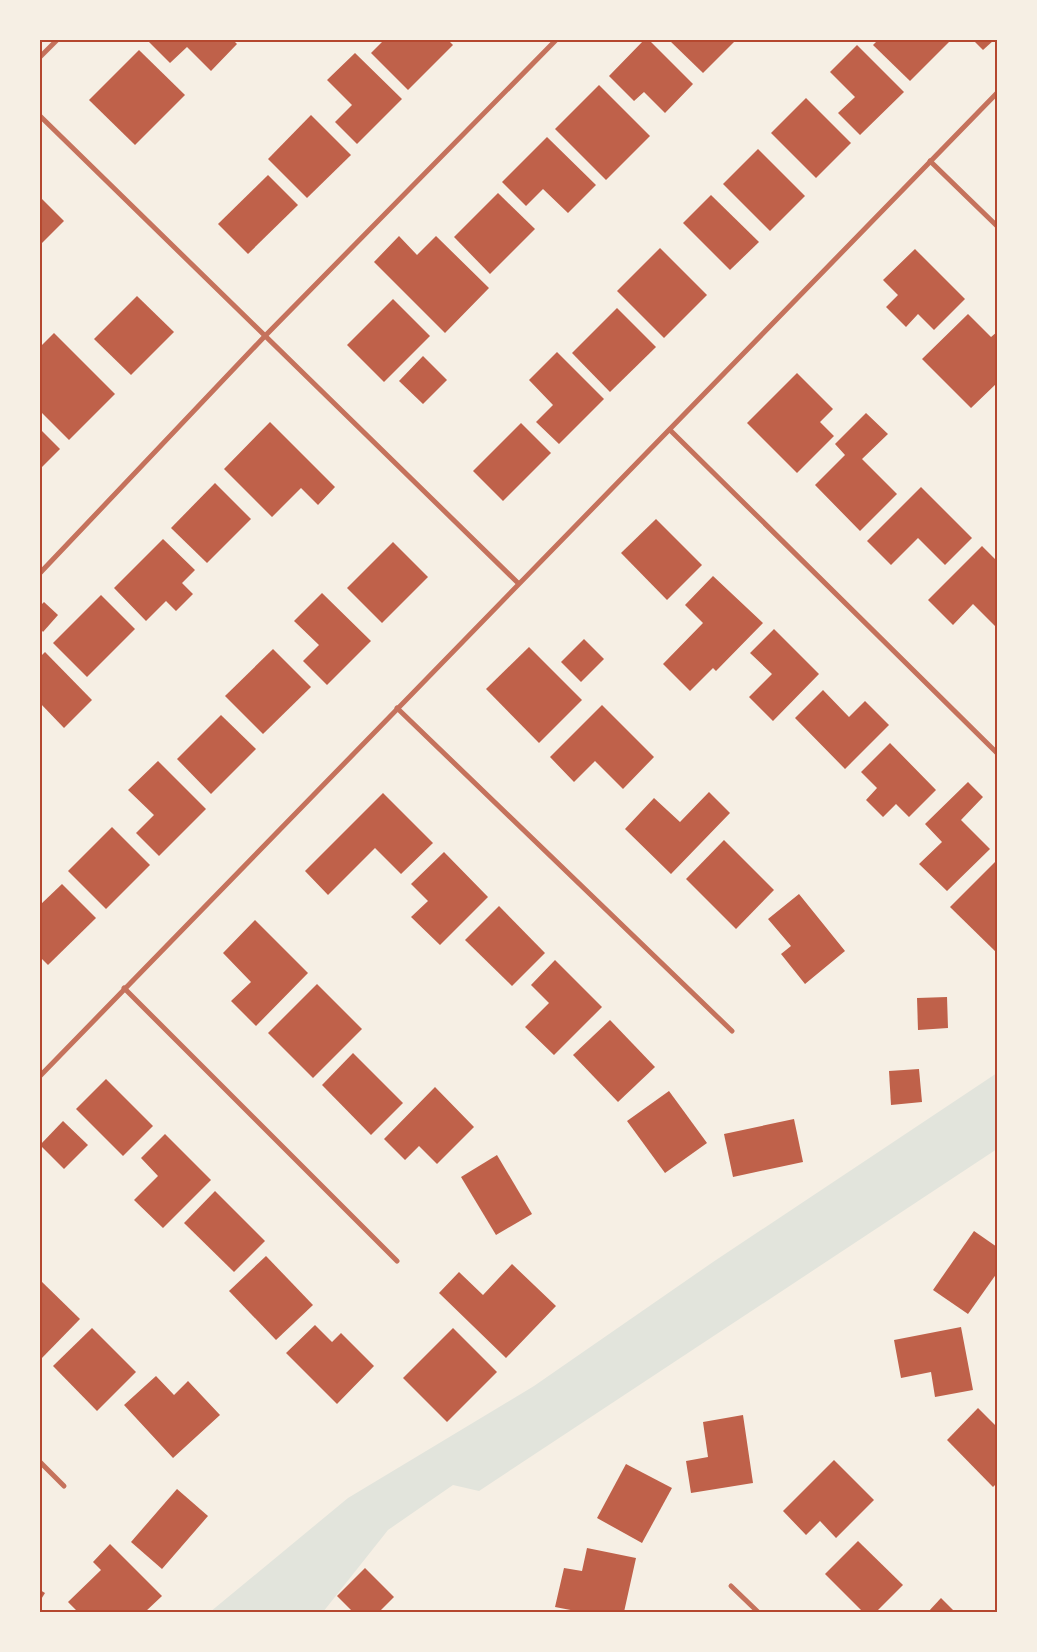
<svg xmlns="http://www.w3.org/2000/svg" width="1037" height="1652" font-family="'Crimson Pro',serif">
	<rect width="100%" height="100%" fill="#f6efe4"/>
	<!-- green -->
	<path fill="#e2e4dc" d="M997,1073v76l-518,342 -26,-6 -65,45 -65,82h-113l138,-114 186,-112 179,-124z"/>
	<!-- building -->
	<g fill="#bf614a">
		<path d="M150,40h83l4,4 -26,27 -24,-24 -17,16 -22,-22z"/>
		<path d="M384,40h64l5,5 -45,45 -37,-37z"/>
		<path d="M644,40h5l44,44 -28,29 -21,-21 -10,9 -25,-25z"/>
		<path d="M669,40h67l-33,33z"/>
		<path d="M878,40h73l-41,41 -37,-36z"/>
		<path d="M973,40h21l-11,10z"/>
		<path d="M857,45l47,47 -44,43 -22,-22 17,-16 -25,-25z"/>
		<path d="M139,50l46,45 -50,50 -46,-45z"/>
		<path d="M355,53l47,46 -45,45 -22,-22 17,-17 -25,-25z"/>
		<path d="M599,85l51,51 -44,44 -51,-51z"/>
		<path d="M806,98l45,45 -35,35 -45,-45z"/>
		<path d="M311,115l40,40 -44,43 -39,-39z"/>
		<path d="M547,137l49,48 -28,28 -25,-24 -17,17 -24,-24z"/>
		<path d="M758,149l47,47 -35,35 -47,-47z"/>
		<path d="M268,175l30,30 -50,49 -30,-30z"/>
		<path d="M498,193l37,36 -45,45 -36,-37z"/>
		<path d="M711,195l48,47 -29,28 -47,-47z"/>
		<path d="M40,197l24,24 -24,24z"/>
		<path d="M399,236l18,19 19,-19 53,52 -44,45 -71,-71z"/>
		<path d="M660,248l47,47 -43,43 -47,-47z"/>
		<path d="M915,249l50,50 -31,31 -16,-16 -12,13 -20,-20 12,-12 -15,-15z"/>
		<path d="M137,296l37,36 -43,43 -37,-36z"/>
		<path d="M393,299l37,37 -46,46 -37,-37z"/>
		<path d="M617,308l39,39 -46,45 -38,-39z"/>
		<path d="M968,314l23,23 6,-5v51l-26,25 -49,-49z"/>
		<path d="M54,333l61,61 -46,46 -29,-29v-64z"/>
		<path d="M557,352l47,47 -45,45 -23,-22 17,-17 -24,-25z"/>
		<path d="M423,356l24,24 -24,24 -24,-23z"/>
		<path d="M797,373l36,36 -13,13 14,14 -37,37 -50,-50z"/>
		<path d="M866,413l22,21 -26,25 35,35 -37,37 -45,-46 30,-30 -10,-11z"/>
		<path d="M270,422l65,65 -17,18 -17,-17 -29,29 -48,-48z"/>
		<path d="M521,423l30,30 -48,48 -30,-30z"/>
		<path d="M40,429l20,20 -20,20z"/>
		<path d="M215,483l36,36 -44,44 -36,-35z"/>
		<path d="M921,487l51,51 -27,27 -27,-27 -27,27 -24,-24z"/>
		<path d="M656,519l46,46 -35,35 -46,-47z"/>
		<path d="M163,539l32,31 -13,13 11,11 -17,17 -10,-10 -20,20 -32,-33z"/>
		<path d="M393,542l35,35 -46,46 -35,-35z"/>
		<path d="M982,546l15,15v67l-24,-24 -20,21 -25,-25z"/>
		<path d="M713,576l50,47 -47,48 -3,-3 -23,23 -27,-27 40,-41 -18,-18z"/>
		<path d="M322,593l49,48 -44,44 -24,-24 16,-16 -25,-24z"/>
		<path d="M101,595l34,34 -48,48 -34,-34z"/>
		<path d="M44,602l14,13 -15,17 -3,-4v-22z"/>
		<path d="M774,629l45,45 -46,47 -24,-24 23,-23 -22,-21z"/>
		<path d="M584,639l20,20 -23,23 -20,-20z"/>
		<path d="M529,647l53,53 -43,43 -53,-54z"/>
		<path d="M273,649l38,38 -48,47 -38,-38z"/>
		<path d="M45,652l47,48 -28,28 -24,-25v-46z"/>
		<path d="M823,690l26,27 16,-16 24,24 -44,44 -50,-51z"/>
		<path d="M602,705l52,52 -31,32 -28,-28 -21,21 -24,-25z"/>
		<path d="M221,715l35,34 -45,45 -34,-35z"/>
		<path d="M890,743l46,47 -27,27 -13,-13 -13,13 -17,-17 11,-12 -16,-16z"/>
		<path d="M158,761l48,48 -47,47 -23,-23 18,-18 -26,-25z"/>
		<path d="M968,782l15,15 -22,23 29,29 -43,42 -28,-27 23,-22 -17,-18z"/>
		<path d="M709,792l21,21 -59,61 -46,-45 29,-31 26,24z"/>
		<path d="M383,793l50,50 -32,31 -26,-26 -47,47 -23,-24z"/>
		<path d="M112,827l38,38 -44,44 -38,-38z"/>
		<path d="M724,840l50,50 -38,39 -50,-50z"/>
		<path d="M444,852l44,45 -48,48 -29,-28 17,-16 -17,-17z"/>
		<path d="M997,860v93l-47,-46z"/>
		<path d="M62,884l34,34 -48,47 -8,-8v-52z"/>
		<path d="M799,894l46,57 -40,33 -24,-30 10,-8 -23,-27z"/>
		<path d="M499,906l46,47 -33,33 -47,-46z"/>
		<path d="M255,920l53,53 -52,53 -25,-25 20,-19 -28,-29z"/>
		<path d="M555,960l47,47 -48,48 -29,-28 24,-24 -18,-18z"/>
		<path d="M317,984l45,45 -49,49 -45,-45z"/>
		<path d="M947,997l1,31 -30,2 -1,-32z"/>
		<path d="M610,1020l45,47 -37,35 -45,-47z"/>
		<path d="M353,1053l50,50 -32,32 -49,-50z"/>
		<path d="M919,1069l3,33 -31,3 -2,-34z"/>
		<path d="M106,1079l47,47 -30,30 -47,-47z"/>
		<path d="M435,1087l39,40 -37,37 -18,-18 -14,14 -21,-21z"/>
		<path d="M669,1091l38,52 -42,30 -38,-52z"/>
		<path d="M794,1119l9,43 -70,15 -9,-43z"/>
		<path d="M63,1121l25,24 -24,24 -24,-24z"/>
		<path d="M165,1134l46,46 -48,48 -29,-28 24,-24 -17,-18z"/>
		<path d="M497,1155l35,59 -36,21 -35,-58z"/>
		<path d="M215,1191l50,50 -31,31 -50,-49z"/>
		<path d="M974,1231l23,16v26l-29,41 -35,-24z"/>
		<path d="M266,1256l47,49 -37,35 -47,-49z"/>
		<path d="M512,1264l44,42 -50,52 -67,-65 20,-21 24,23z"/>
		<path d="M40,1280l40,39 -40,41z"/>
		<path d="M315,1325l17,17 9,-9 33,33 -37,38 -51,-51z"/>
		<path d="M961,1327l12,63 -38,7 -4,-25 -30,6 -7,-38z"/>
		<path d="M92,1328l44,44 -39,39 -44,-45z"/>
		<path d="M453,1328l44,44 -50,50 -44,-44z"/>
		<path d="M156,1376l18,19 14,-14 32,34 -47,43 -49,-53z"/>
		<path d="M978,1408l19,19v56l-4,4 -46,-47z"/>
		<path d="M743,1415l10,68 -62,10 -5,-32 22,-4 -5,-35z"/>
		<path d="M834,1460l40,40 -38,38 -16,-17 -14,14 -23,-24z"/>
		<path d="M626,1464l46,24 -30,55 -45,-25z"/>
		<path d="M177,1489l31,27 -46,53 -31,-27z"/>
		<path d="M858,1541l45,44 -27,27h-13l-38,-38z"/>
		<path d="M110,1544l52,52 -17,16h-67l-10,-10 33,-32 -8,-8z"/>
		<path d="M587,1548l49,10 -12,54h-43l-26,-5 9,-39 18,3z"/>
		<path d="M365,1568l29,29 -15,15h-26l-16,-16z"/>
		<path d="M40,1590l5,3 -5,8z"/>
		<path d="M941,1598l14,14h-27z"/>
	</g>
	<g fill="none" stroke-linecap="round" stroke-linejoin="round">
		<!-- minor -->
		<g stroke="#c5725c" stroke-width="5">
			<path d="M40,57l17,-17"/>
			<path d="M40,116l478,467"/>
			<path d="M930,161l67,65"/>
			<path d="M670,430l327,323"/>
			<path d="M40,573l225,-237 291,-296"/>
			<path d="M397,708l335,323"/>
			<path d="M124,988l273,273"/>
			<path d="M40,1076l957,-983"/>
			<path d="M40,1462l24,24"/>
			<path d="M731,1586l27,26"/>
		</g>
	</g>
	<!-- border -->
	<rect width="1037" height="1652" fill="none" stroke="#f6efe4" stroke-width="82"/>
	<rect x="41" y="41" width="955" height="1570" fill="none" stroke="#b5482f" stroke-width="2"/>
</svg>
